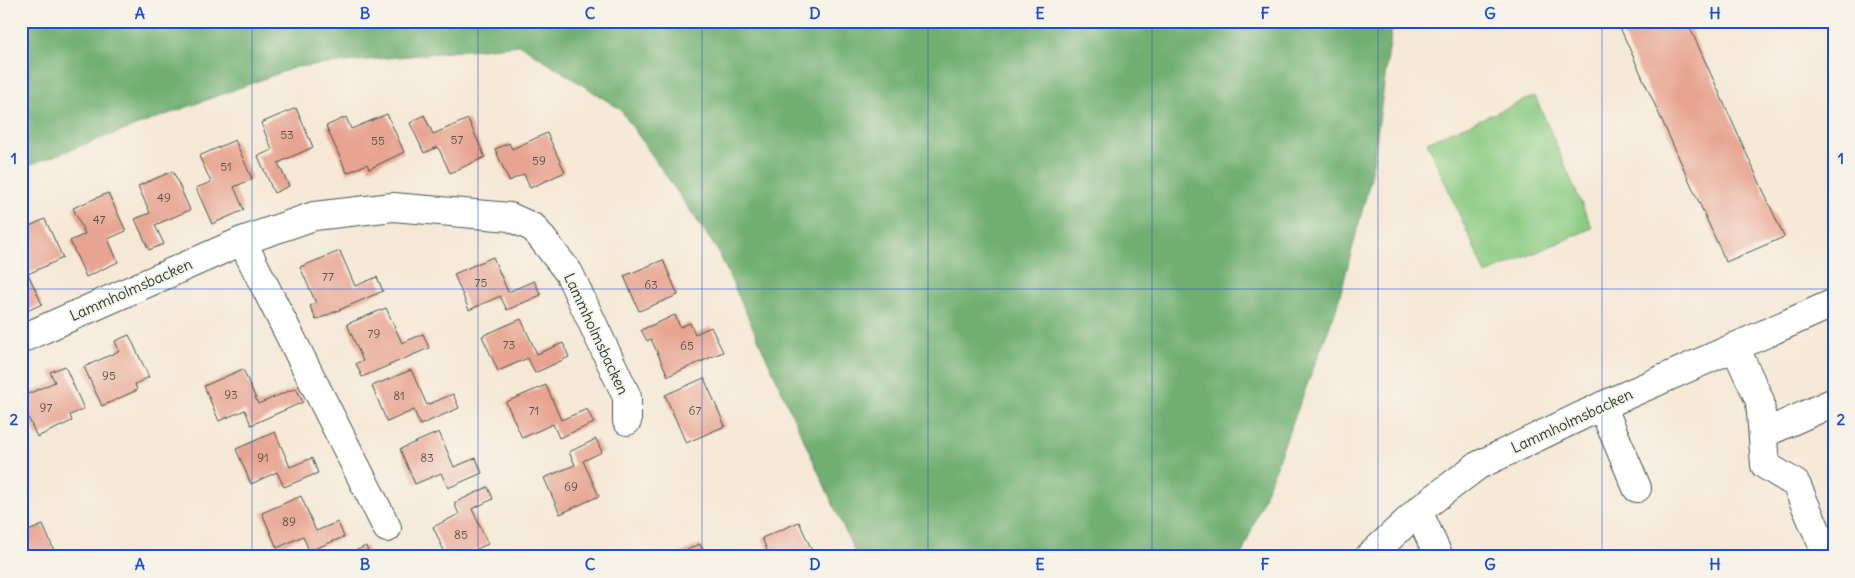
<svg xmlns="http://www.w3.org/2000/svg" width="1855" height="578" font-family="Delius,sans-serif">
	<rect width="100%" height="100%" fill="#f7f3e8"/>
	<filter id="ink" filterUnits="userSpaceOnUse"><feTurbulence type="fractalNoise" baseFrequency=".02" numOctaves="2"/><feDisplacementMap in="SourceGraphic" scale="10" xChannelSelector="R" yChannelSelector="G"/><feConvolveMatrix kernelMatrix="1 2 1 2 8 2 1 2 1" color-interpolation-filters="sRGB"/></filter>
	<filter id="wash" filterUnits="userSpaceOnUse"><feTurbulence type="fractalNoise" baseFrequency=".0096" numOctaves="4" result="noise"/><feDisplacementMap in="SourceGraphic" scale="20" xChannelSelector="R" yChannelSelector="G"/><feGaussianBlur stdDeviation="1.12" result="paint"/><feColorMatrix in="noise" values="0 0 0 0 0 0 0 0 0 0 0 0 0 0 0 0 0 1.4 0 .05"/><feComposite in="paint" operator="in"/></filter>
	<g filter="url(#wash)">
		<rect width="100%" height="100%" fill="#f5e8d5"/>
		<!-- green -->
		<path fill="#8bcb83" stroke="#55845c" d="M1535,96l57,132 -106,46 -59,-132z"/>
		<!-- forest -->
		<path fill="#70af71" stroke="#487652" d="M21,21h1372l-22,156 -34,130 -96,250h-384l-139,-306 -98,-142 -100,-64 -224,22 -275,101z"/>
		<g id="blocks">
			<!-- building -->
			<g fill="#e8a492">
				<path d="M1617,21h70l97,216 -58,25z"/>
				<path d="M296,108l17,39 -35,16 11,23 -15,7 -16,-37 14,-6 -11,-27z"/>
				<path d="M387,114l17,38 -35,17 -2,-5 -20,9 -21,-47 20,-9 5,12z"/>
				<path d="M424,115l9,19 35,-15 17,38 -35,16 -12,-26 -14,6 -14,-30z"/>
				<path d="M547,133l18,39 -35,16 -6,-14 -15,7 -14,-32 14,-6 3,6z"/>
				<path d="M235,140l17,39 -18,8 10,23 -32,14 -16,-36 15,-6 -12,-26z"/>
				<path d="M173,171l17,39 -35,15 9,19 -15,6 -14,-31 15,-6 -12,-27z"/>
				<path d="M108,193l18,38 -18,8 10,23 -32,15 -16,-36 15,-7 -12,-26z"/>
				<path d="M45,219l18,39 -35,16 14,30 -15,7 -6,-12v-69z"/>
				<path d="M340,251l15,35 22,-9 6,14 -67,29 -6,-14 6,-3 -16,-36z"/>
				<path d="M493,257l15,35 26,-11 7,14 -34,15 -7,-14 -31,14 -15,-36z"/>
				<path d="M663,260l15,35 -39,16 -15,-35z"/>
				<path d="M386,308l16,35 21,-9 6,14 -67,29 -6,-14 7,-2 -16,-37z"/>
				<path d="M675,315l5,12 10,-4 5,11 16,-7 12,25 -55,24 -17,-37 -4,2 -6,-11z"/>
				<path d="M521,319l16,35 26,-11 6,14 -34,16 -7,-15 -30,13 -16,-35z"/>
				<path d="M129,335l20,42 -14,7 2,6 -35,16 -18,-39 35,-16 -4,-10z"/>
				<path d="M65,366l19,43 -14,6 2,6 -35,16 -16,-36v-4l34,-15 -5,-10z"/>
				<path d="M243,369l15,35 38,-16 7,14 -52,23 -6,-15 -26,11 -15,-35z"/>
				<path d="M411,370l16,35 26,-11 6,14 -39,17 -6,-15 -27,12 -15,-36z"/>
				<path d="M704,378l21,48 -39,17 -21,-48z"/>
				<path d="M546,385l15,35 26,-11 7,14 -35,15 -6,-14 -31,14 -16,-36z"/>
				<path d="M275,432l15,35 22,-9 6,15 -34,14 -7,-15 -26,12 -15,-35z"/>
				<path d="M439,432l15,35 22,-9 6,15 -34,15 -7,-15 -26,11 -15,-35z"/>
				<path d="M596,439l6,13 -19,9 16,35 -39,18 -16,-36 31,-13 -6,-13z"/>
				<path d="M21,476l8,18 -8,3z"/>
				<path d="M488,487l5,12 -21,10 16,35 -29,13h-12l-14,-30 26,-13 -5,-11z"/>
				<path d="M301,496l15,35 22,-9 6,15 -35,14 -6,-15 -26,12 -15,-35z"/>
				<path d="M799,522l16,35h-45l-8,-19z"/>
				<path d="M43,525l14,32h-36v-23z"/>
				<path d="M700,544l6,13h-34z"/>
				<path d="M366,546l4,11h-29z"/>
				<path d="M828,552l2,5h-12z"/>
			</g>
		</g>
	</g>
	<g filter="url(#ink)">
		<use href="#blocks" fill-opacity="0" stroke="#3f574c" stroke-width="1"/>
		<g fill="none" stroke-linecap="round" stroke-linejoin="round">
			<defs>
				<g id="minor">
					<path d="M242,241l145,287"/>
					<path d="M21,339l221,-98 72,-25 79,-9 117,10 24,11 35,45 58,124v24"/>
					<path d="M1735,347l25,54 5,64 31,19 32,73"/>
					<path d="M1602,406l35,82"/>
					<path d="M1763,434l71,-32"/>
					<path d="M1418,511l21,46"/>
					<path d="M1369,557l49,-46 59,-45 125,-60 232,-103"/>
				</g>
			</defs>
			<!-- minor casing -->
			<use href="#minor" stroke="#3f574c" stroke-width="30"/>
			<!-- minor -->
			<use href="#minor" stroke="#fff" stroke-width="28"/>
		</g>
	</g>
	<!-- grid -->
	<path fill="none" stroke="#1d4ed8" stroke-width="1" stroke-opacity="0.55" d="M252,21v536M478,21v536M702,21v536M928,21v536M1152,21v536M1378,21v536M1602,21v536M21,289h1813"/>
	<g text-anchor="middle" stroke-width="4" stroke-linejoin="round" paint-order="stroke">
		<!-- number labels -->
		<g font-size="12" fill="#51574c">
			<text x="287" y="139">53</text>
			<text x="457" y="144">57</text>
			<text x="378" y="145">55</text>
			<text x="539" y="165">59</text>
			<text x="226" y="171">51</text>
			<text x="164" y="202">49</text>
			<text x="99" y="224">47</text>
			<text x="328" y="281">77</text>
			<text x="481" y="287">75</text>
			<text x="651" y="289">63</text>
			<text x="374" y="338">79</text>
			<text x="509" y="349">73</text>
			<text x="687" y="350">65</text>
			<text x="109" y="380">95</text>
			<text x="231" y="399">93</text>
			<text x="399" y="400">81</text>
			<text x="46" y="412">97</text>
			<text x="534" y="415">71</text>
			<text x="695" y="415">67</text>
			<text x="263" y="462">91</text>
			<text x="427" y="462">83</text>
			<text x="571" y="491">69</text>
			<text x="289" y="526">89</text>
			<text x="461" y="539">85</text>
		</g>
		<!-- street labels -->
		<g font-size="15" fill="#1f3d34" stroke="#f7f3e8">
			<text transform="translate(131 290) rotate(-24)" y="5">Lammholmsbacken</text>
			<text transform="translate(596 334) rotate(65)" y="5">Lammholmsbacken</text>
			<text transform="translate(1572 421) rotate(-25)" y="5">Lammholmsbacken</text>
		</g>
	</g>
	<!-- margin -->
	<rect width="1855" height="578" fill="none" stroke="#f7f3e8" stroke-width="55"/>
	<rect x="28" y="28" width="1800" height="522" fill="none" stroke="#1d4ed8" stroke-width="2"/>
	<g font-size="16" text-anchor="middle" font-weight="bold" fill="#1d4ed8">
		<text x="140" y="19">A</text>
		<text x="365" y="19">B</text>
		<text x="590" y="19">C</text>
		<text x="815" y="19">D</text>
		<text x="1040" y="19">E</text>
		<text x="1265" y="19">F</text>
		<text x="1490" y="19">G</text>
		<text x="1715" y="19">H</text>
		<text x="14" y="164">1</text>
		<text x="1841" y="164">1</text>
		<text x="14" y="425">2</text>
		<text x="1841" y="425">2</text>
		<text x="140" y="570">A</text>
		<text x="365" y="570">B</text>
		<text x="590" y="570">C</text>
		<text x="815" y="570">D</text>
		<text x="1040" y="570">E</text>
		<text x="1265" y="570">F</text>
		<text x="1490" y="570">G</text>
		<text x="1715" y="570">H</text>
	</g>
</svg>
